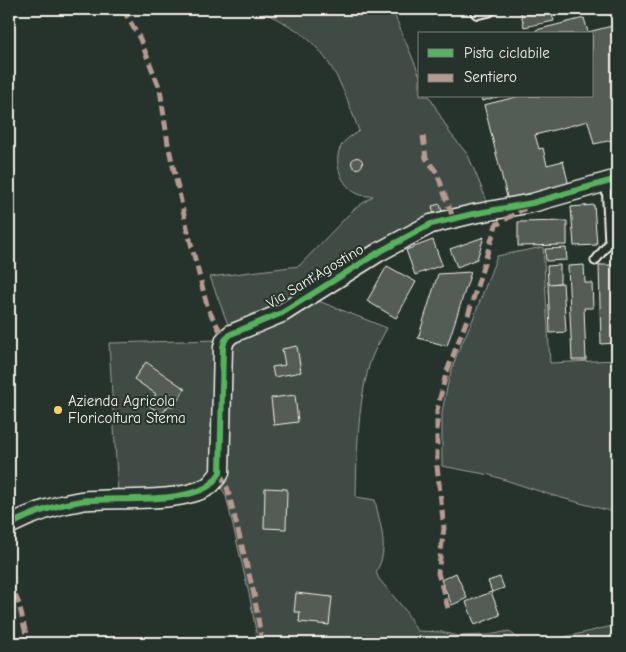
<svg xmlns="http://www.w3.org/2000/svg" width="626" height="652" font-family="'Comic Neue',sans-serif">
	<rect width="100%" height="100%" fill="#26332d"/>
	<filter id="ink" filterUnits="userSpaceOnUse"><feTurbulence type="fractalNoise" baseFrequency=".02" numOctaves="2"/><feDisplacementMap in="SourceGraphic" scale="10" xChannelSelector="R" yChannelSelector="G"/><feConvolveMatrix kernelMatrix="1 2 1 2 8 2 1 2 1" color-interpolation-filters="sRGB"/></filter>
	<g filter="url(#ink)">
		<!-- green -->
		<g fill="#414b45" stroke="#9a9e96">
			<path d="M257,9h135l28,67v20h9l21,37 18,22 21,51 -35,7 -174,94 -50,23 -20,-53 89,-11 54,-56 20,-14c-4,0 -9,0 -12,-1 -21,-6 -32,-40 -15,-55 3,-3 9,-6 13,-9 -13,-35 -23,-67 -52,-93 -14,-12 -34,-21 -50,-29z"/>
			<path d="M543,247l7,116 67,-3v153l-66,-18 -61,-20 -48,-9v-54l7,-34 8,-24 16,-35 24,-63z"/>
			<path d="M316,300l71,28c-6,12 -15,25 -18,38 -12,42 -12,88 -13,131l19,3c5,25 15,49 1,72l3,7 26,31 12,21 25,1 15,4 33,-1 19,-4 12,10 8,2h-271l-8,-45 -24,-102 -4,-7 -5,-2 14,-142z"/>
			<path d="M219,340l-6,130 -7,10 -17,8 -71,6 -9,-151z"/>
			<path d="M617,625v18h-77z"/>
		</g>
		<!-- building -->
		<g fill="#525c55" stroke="#f4f1e8">
			<path d="M520,9h58l-26,6 2,6 -30,6z"/>
			<path d="M590,9h19l-18,4z"/>
			<path d="M584,18l4,14 28,-7 1,76 -3,1 3,14v23l-23,5 -6,-23 -53,14 4,14 4,-1 4,17 16,-4 6,25 -61,15 -24,-96 36,-9h72v-62h-55l-1,-4z"/>
			<path d="M481,96h20l-19,5z"/>
			<circle cx="357" cy="163" r="5.5"/>
			<path d="M440,204l2,8 -8,2 -2,-8z"/>
			<path d="M594,205l3,40 -23,1 -3,-39z"/>
			<path d="M567,221v24l-49,1v-24z"/>
			<path d="M484,237l-7,22 -20,8 -7,-18z"/>
			<path d="M433,240l9,25 -27,10 -9,-25z"/>
			<path d="M614,242h3v50h-3l1,51 -14,1 -2,-79h16z"/>
			<path d="M566,248l1,12 -21,1 -1,-12z"/>
			<path d="M560,265v18l-12,1 -1,-18z"/>
			<path d="M584,265l1,18h7l1,25h-9l2,52h-14l-4,-94z"/>
			<path d="M387,266l29,16 -20,36 -29,-17z"/>
			<path d="M471,272l-24,74 -29,-8 20,-64z"/>
			<path d="M563,283l3,49 -16,1 -2,-49z"/>
			<path d="M297,346l4,26 -27,5 -2,-10 13,-2 -3,-16z"/>
			<path d="M146,362l39,27 -12,18 -4,-2 -7,9 -14,-9 8,-11 -22,-15z"/>
			<path d="M295,395l3,27 -24,3 -3,-27z"/>
			<path d="M265,488l22,1 -1,40 -22,-1z"/>
			<path d="M456,573l11,25 -15,7 -11,-25z"/>
			<path d="M500,577l4,11 -12,4 -4,-11z"/>
			<path d="M491,592l9,23 -25,10 -9,-23z"/>
			<path d="M296,593l36,4 -3,28 -30,-3 1,-10h-6z"/>
		</g>
		<g fill="none" stroke-linecap="round" stroke-linejoin="round">
			<defs>
				<path id="service" d="M595,261l14,-18 -3,-60"/>
				<path id="minor" d="M478,11l10,-2"/>
				<path id="tertiary" d="M9,525c23,-12 46,-20 72,-24 34,-4 103,3 129,-16 3,-3 7,-8 10,-12l3,-126 2,-7 6,-6 51,-21 97,-61 52,-28 42,-10 59,-11 85,-24"/>
			</defs>
			<!-- service casing -->
			<use href="#service" stroke="#f4f1e8" stroke-width="11"/>
			<!-- minor casing -->
			<use href="#minor" stroke="#f4f1e8" stroke-width="18"/>
			<!-- tertiary casing -->
			<use href="#tertiary" stroke="#f4f1e8" stroke-width="21"/>
			<!-- service -->
			<use href="#service" stroke="#26332d" stroke-width="7"/>
			<!-- minor -->
			<use href="#minor" stroke="#26332d" stroke-width="14"/>
			<!-- tertiary -->
			<use href="#tertiary" stroke="#26332d" stroke-width="18"/>
			<!-- quiet -->
			<g stroke="#b69a8f" stroke-width="5" stroke-dasharray="10 5" stroke-linecap="butt">
				<path d="M123,9l17,30 20,50 8,55 20,88 20,77 17,31"/>
				<path d="M423,136l3,22 11,15 16,45"/>
				<path d="M220,473l7,14 27,107 8,49"/>
				<path d="M9,581l10,23 9,39"/>
				<path d="M448,608l-10,-35 6,-45 -7,-62v-56l9,-36 20,-52 30,-97 29,-17"/>
			</g>
			<defs>
				<path id="cycleway" d="M9,525c23,-12 46,-20 72,-24 34,-4 103,3 129,-16 3,-3 7,-8 10,-12l3,-126 2,-7 6,-6 51,-21 97,-61 52,-28 42,-10 59,-11 85,-24"/>
			</defs>
			<!-- cycleway casing -->
			<use href="#cycleway" stroke="#26332d" stroke-width="9"/>
			<!-- cycleway -->
			<use href="#cycleway" stroke="#56b35d" stroke-width="6"/>
		</g>
	</g>
	<!-- markers -->
	<circle fill="#ffd166" stroke="#26332d" stroke-width="2" cx="58" cy="410" r="5"/>
	<g text-anchor="middle" stroke-width="4" stroke-linejoin="round" paint-order="stroke">
		<!-- street labels -->
		<g font-size="15" fill="#f4f1e8" stroke="#26332d">
			<text transform="translate(315 276) rotate(-31)" y="5">Via Sant'Agostino</text>
		</g>
		<!-- poi labels -->
		<g font-size="15" fill="#f4f1e8" stroke="#26332d" text-anchor="start">
			<text x="68" y="406">Azienda Agricola<tspan x="68" dy="17">Floricoltura Stema</tspan></text>
		</g>
	</g>
	<!-- margin -->
	<rect width="626" height="652" fill="none" stroke="#26332d" stroke-width="30"/>
	<rect x="15" y="15" width="596" height="622" fill="none" stroke="#f4f1e8" stroke-width="2" filter="url(#ink)"/>
	<!-- legend -->
	<rect x="418" y="32" width="175" height="65" fill="#26332d" stroke="#787f78"/>
	<rect x="428" y="49" width="25" height="8" fill="#56b35d" stroke="#787f78"/>
	<text x="464" y="58" font-size="15" fill="#f4f1e8">Pista ciclabile</text>
	<rect x="428" y="74" width="25" height="8" fill="#b69a8f" stroke="#787f78"/>
	<text x="464" y="82" font-size="15" fill="#f4f1e8">Sentiero</text>
</svg>
